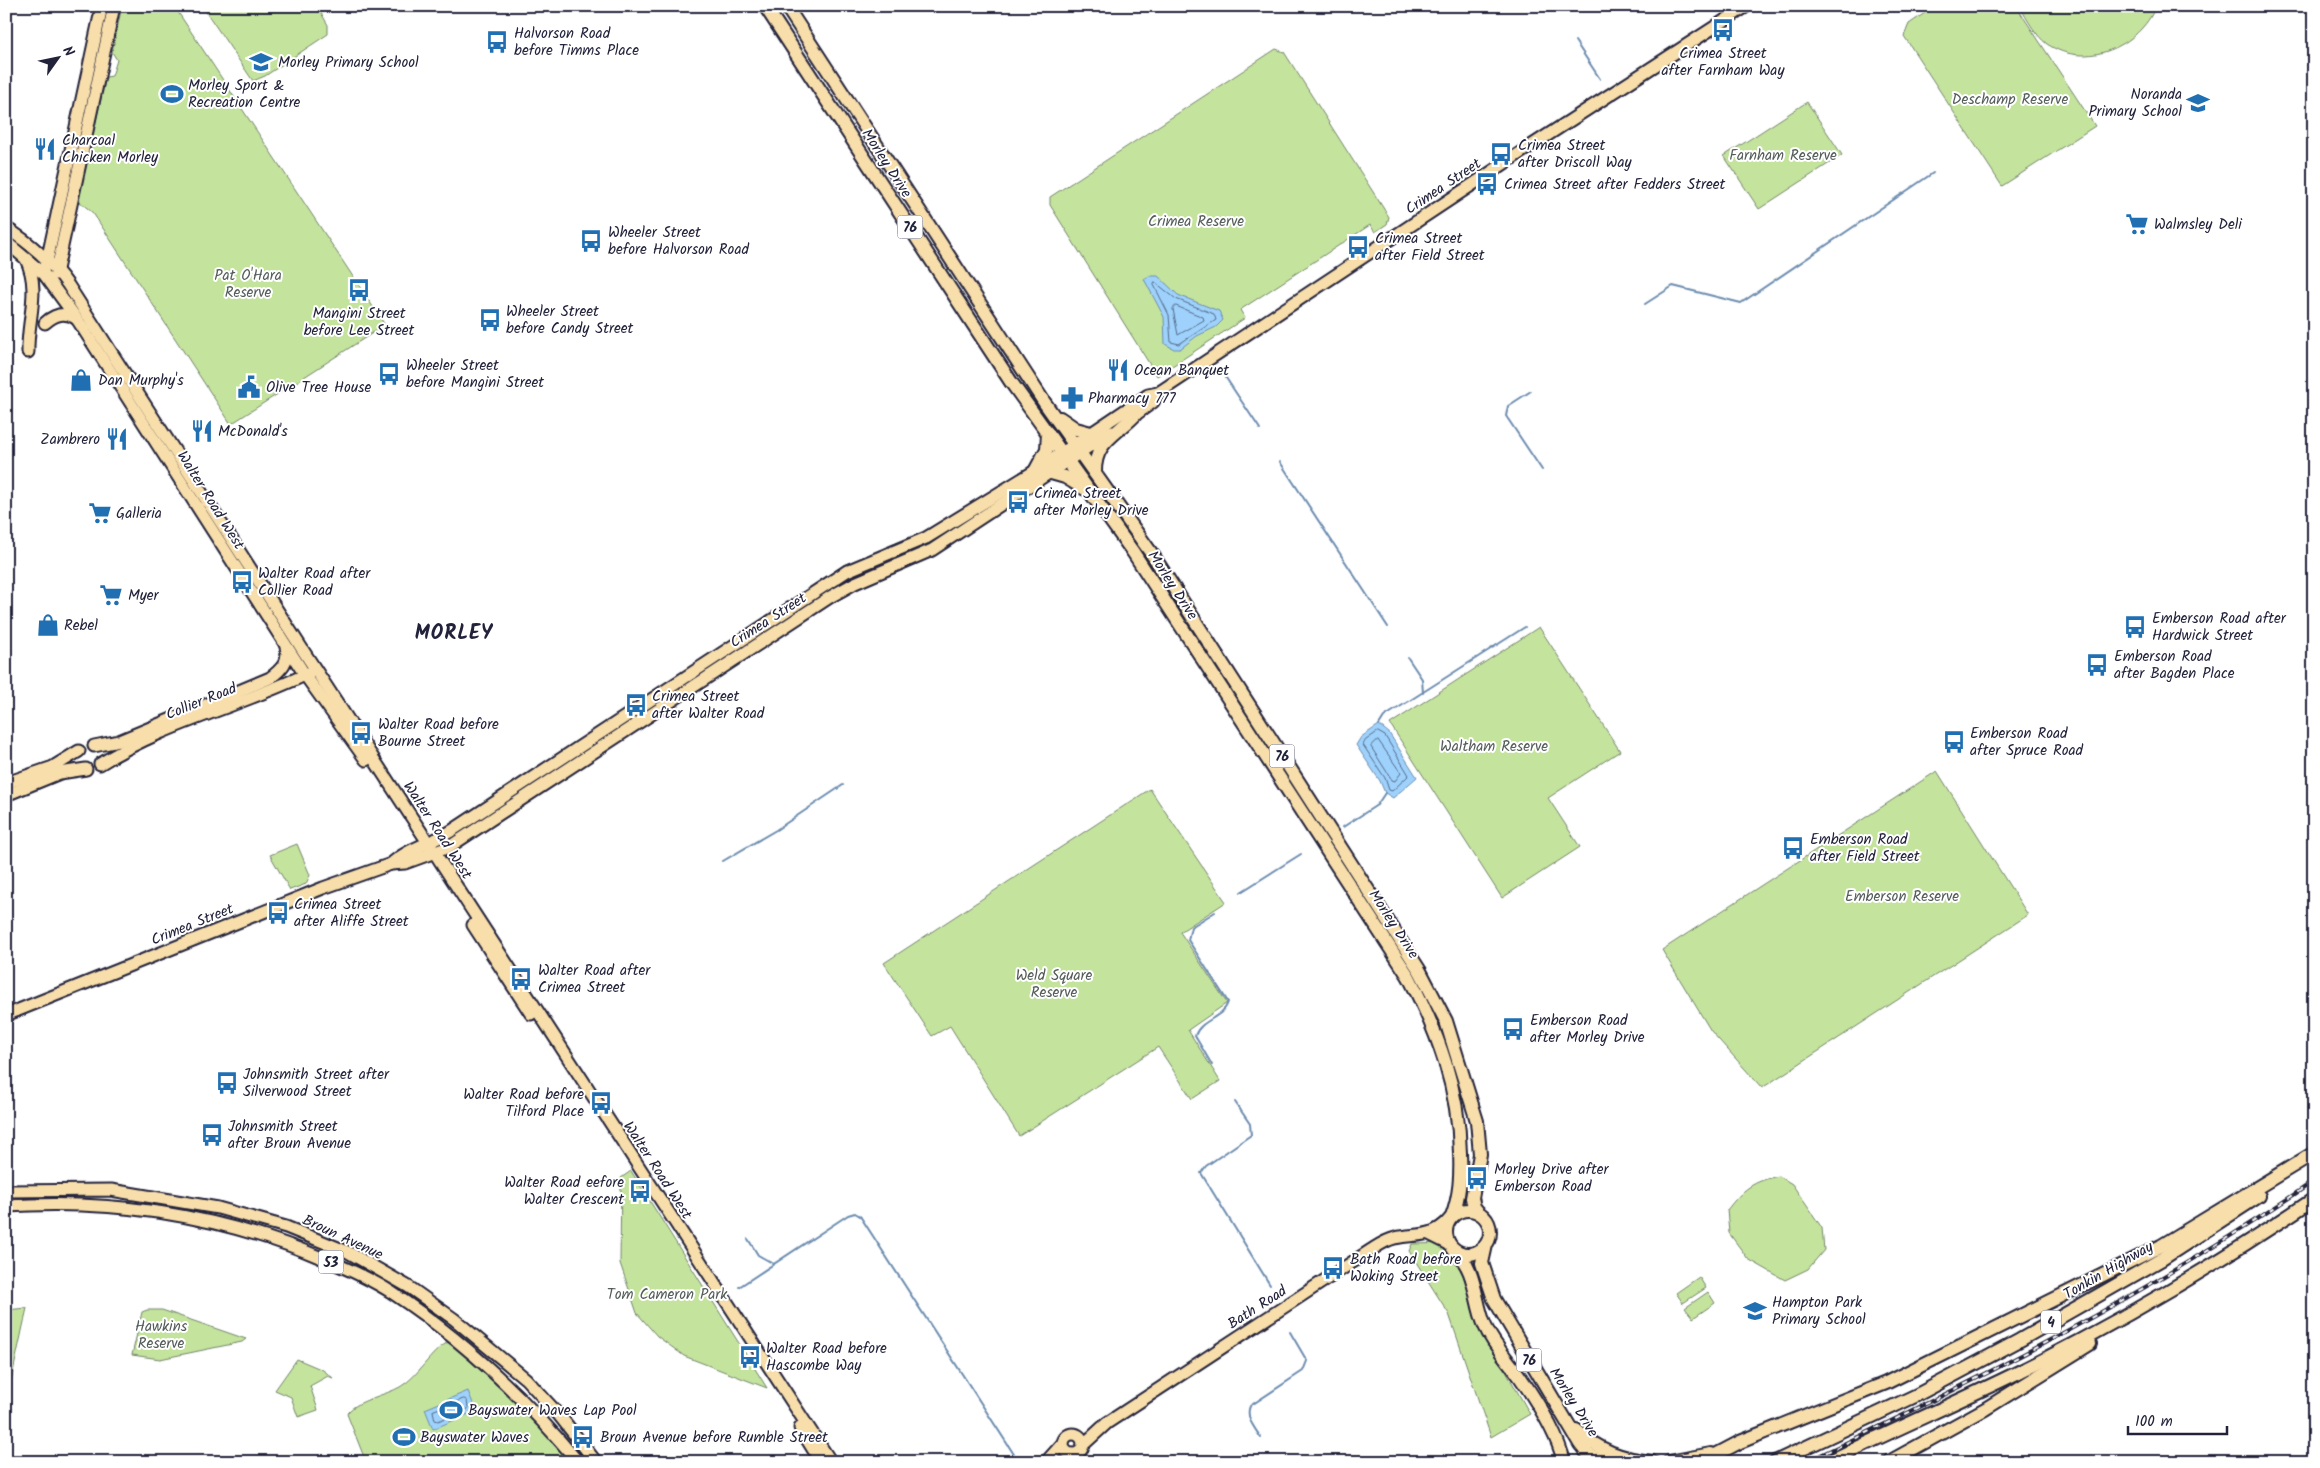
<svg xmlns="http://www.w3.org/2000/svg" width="2320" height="1468" font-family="Kalam,sans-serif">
	<rect width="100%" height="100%" fill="#fff"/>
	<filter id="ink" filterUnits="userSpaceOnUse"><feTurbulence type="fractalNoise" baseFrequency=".02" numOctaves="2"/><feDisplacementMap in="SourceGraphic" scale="10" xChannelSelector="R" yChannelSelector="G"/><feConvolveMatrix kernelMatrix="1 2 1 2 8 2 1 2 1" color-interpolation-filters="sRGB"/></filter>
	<g filter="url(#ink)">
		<!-- green -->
		<g fill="#c4e49d" stroke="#73836c">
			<path d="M122,6h52l211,319 -154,99 -138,-211 -13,-11 -1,-6 27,-119 6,-1 5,-16 -5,-8z"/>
			<path d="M202,6h115l11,19v9l-63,42 -12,5z"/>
			<path d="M1935,6h81l79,120 -93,60 -98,-150 5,-12z"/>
			<path d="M2156,6c-17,41 -70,64 -109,38 -11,-8 -20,-25 -27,-37z"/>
			<path d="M1276,49l8,3 105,165 -2,7 -12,8 -5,-7 -130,85 5,8 -88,58 -107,-171v-8z"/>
			<path d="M1807,102l35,53 -83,54 -35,-53z"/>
			<path d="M1539,627l81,124 -72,47 32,49 -78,51 -112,-174z"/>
			<path d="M1937,771l91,144 -266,173 -51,-57 -49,-81z"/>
			<path d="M1150,789l76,113 -46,30 47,71 -39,27 32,51 -28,18 -34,-52 -139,89 -69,-110 -18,10 -48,-73z"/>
			<path d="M297,844l13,31 -4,9 -16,6 -20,-35z"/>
			<path d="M631,1171l136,217 -83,-32 -27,-20 -20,-23 -17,-50 1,-85z"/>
			<path d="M1779,1176l13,8 30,44 2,22 -16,19 -23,11 -37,-21 -19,-26 -2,-23c16,-21 26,-29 52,-34z"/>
			<path d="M1455,1243l6,3 26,92 43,76 -39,23 -42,-123 -40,-63 3,-7z"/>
			<path d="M1699,1277l7,11 -23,15 -7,-10z"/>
			<path d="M1708,1292l7,11 -22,15 -8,-10z"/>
			<path d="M27,1308l-21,96v-94z"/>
			<path d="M147,1310h15l84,29 -4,3 -82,17 -28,-4 10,-43z"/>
			<path d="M448,1342l8,1 24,20 93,99h-207l-19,-48 1,-2c10,-12 38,-17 52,-25 19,-11 29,-34 48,-45z"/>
			<path d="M297,1359l26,11 10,8 -5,-2 -18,10 8,24 -20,7 -7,-20 -16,-7z"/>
		</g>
		<!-- water -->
		<g fill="#9ed2fc" stroke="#6c8caf">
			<path d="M1149,276h9l20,19 41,16 4,9 -7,7 -19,9 -17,13h-6l-9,-5 -1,-27 -20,-38z"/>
			<path d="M1379,725l10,8 28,44 -24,21 -8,-5 -5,-12 -24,-36 5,-8z"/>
			<path d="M468,1391l8,20 -43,18 -8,-20z"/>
		</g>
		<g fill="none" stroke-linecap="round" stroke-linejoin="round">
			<!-- shore -->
			<g stroke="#546888" stroke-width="1">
				<path d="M1155,282l21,17 38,15 2,6 -37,24 -8,-2 -2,-27 -15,-30z"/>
				<path d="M1176,306l27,11 1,3 -26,15 -5,-26z"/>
				<path d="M1378,732l7,4 24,39 -17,16 -3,-1 -4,-12 -22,-33 2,-4z"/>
				<path d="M1378,740l23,33 -6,8 -3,-1 -21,-33z"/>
				<path d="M464,1399l3,1 1,9 -30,12 -3,-1 -2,-9z"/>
			</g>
			<!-- stream -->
			<g stroke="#6c8caf" stroke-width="2">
				<path d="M1575,41l25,38"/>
				<path d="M1645,304l28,-18 68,17 192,-130"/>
				<path d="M1226,378l34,51"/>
				<path d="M1531,391l-23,15 -2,10 36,54"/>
				<path d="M1280,462l108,165"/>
				<path d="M1408,658l14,21 1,14"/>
				<path d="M1379,725l5,-8 141,-90"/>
				<path d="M1343,827l34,-22 8,-12"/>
				<path d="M723,861l53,-31 67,-45"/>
				<path d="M1241,892l60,-38"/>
				<path d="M1212,1065l-17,-29c5,-17 28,-17 33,-34l-40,-62 3,-13 24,-15"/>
				<path d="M1235,1102l15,22 1,11 -45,31 -5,7 69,112"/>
				<path d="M748,1239l10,16 16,9"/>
				<path d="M739,1287l109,-72 7,-2 5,3 157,243"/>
				<path d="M1261,1438c-6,-10 -16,-20 -11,-32l53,-35 4,-10 -17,-29"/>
			</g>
			<defs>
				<g id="major">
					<path d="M6,228c23,14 47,35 62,57l238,370 525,807"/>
					<path d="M6,242l38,32 33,45 228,356 61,85"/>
					<path d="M26,259c15,31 1,61 2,93"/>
					<path d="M46,266l56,-260"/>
					<path d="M56,274l58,-268"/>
					<path d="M45,323c10,-9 20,-12 32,-4"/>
					<path d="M1128,420l25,-18 5,-9"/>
					<path d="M94,746l25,-5 151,-63c11,-8 20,-17 16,-31"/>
					<path d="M100,764c65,-41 142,-58 211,-92"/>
					<path d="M6,783l47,-16 26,-16"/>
					<path d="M6,795l54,-22 26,-4"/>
					<path d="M391,864c17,-16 42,-21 62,-34l394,-259 79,-33 109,-67 113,-76 10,-2 362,-240 227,-147"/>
					<path d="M473,925l58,89"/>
					<path d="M6,1015l317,-127 68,-24 14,-1 44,-16 381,-250 25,-14 77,-33 179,-118"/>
					<path d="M6,1191l105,-1 107,18 68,19 62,25 61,35 45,32 72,60 33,36 37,47"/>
					<path d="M6,1206c111,-7 215,9 318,53 22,9 47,20 67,33 71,47 133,105 187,170"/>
					<path d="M1429,1234l20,10"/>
					<path d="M800,1428l21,34"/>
					<circle cx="1073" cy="1444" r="10"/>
					<path d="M1083,1445l24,-22 264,-173c8,-5 15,-10 24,-12 23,-5 36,1 54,-18"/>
					<path d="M1046,1462l17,-19"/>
				</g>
				<g id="highway">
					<path d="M765,6l246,376 122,170 276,425c29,56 50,112 51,176 1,23 0,42 -8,64"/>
					<path d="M786,6l258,396 110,155 266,414 26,50 31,100 3,33 -8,44 2,9 5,6"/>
					<path d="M1060,418l16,11 15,4"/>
					<path d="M1035,471l12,-22 1,-16"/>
					<path d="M1051,473l14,4 20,12"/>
					<path d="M1095,473c-1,-31 21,-38 40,-58"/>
					<circle cx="1468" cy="1232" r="22"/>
					<path d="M1486,1245l-4,18 12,36 86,145 8,10 14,8"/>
					<path d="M1454,1250c23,19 20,51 31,76 9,20 23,34 35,51 16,23 38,58 44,85"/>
					<path d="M1576,1430c23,21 46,29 76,32"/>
					<path d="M1669,1462l42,-8"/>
					<path d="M1702,1462l38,-20 146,-59 275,-137 153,-93"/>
					<path d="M1775,1462l140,-66 105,-56 142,-81 97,-63"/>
					<path d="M1828,1462c69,-34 140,-64 209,-99 96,-49 188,-104 277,-164"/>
					<path d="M1889,1462l96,-53 105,-65"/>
				</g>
			</defs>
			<!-- major casing -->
			<use href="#major" stroke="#22223b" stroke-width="15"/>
			<!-- highway casing -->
			<use href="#highway" stroke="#22223b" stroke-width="16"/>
			<!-- major -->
			<use href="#major" stroke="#f8deab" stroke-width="11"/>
			<!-- highway -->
			<use href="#highway" stroke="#f8deab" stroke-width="12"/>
			<defs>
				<path id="rail" d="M1806,1462c175,-83 348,-171 508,-281"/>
			</defs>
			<!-- rail casing -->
			<use href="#rail" stroke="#22223b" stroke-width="4"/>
			<!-- rail -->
			<use href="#rail" stroke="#fff" stroke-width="2" stroke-dasharray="5.5" stroke-linecap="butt"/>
		</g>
	</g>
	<!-- icons -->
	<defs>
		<symbol id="bus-bare" viewBox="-9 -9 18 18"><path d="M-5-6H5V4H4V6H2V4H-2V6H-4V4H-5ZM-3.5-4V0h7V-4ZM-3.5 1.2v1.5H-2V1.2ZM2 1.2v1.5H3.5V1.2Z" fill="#1f6fb2" stroke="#fff" stroke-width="2.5" paint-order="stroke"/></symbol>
		<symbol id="school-bare" viewBox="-9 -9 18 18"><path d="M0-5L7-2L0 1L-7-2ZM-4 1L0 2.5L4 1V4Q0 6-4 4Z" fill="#1f6fb2" stroke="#fff" stroke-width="2.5" paint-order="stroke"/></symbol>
		<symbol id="stadium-bare" viewBox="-9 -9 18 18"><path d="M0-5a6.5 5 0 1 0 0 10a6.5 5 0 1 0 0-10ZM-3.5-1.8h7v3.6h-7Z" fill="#1f6fb2" stroke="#fff" stroke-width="2.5" paint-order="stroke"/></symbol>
		<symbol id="restaurant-bare" viewBox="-9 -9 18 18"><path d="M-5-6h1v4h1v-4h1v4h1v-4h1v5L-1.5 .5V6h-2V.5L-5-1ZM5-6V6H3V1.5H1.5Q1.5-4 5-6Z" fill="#1f6fb2" stroke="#fff" stroke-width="2.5" paint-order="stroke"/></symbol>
		<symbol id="supermarket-bare" viewBox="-9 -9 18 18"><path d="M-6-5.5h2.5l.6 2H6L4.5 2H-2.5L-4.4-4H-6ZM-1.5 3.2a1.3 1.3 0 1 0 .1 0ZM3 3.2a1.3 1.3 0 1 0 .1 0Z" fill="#1f6fb2" stroke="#fff" stroke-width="2.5" paint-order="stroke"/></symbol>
		<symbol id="shop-bare" viewBox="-9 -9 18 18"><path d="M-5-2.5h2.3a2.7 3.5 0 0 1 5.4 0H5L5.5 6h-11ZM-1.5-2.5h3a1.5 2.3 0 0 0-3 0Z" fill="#1f6fb2" stroke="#fff" stroke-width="2.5" paint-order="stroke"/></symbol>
		<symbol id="civic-bare" viewBox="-9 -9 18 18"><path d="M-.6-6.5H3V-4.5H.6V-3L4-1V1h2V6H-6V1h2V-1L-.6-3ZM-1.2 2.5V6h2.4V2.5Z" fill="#1f6fb2" stroke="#fff" stroke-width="2.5" paint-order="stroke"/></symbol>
		<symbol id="pharmacy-bare" viewBox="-9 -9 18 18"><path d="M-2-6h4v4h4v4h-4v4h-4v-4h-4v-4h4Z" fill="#1f6fb2" stroke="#fff" stroke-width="2.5" paint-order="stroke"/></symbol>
	</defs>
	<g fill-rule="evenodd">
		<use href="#bus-bare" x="1707" y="14" width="32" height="32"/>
		<use href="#bus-bare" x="481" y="26" width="32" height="32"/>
		<use href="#school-bare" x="245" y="46" width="32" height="32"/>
		<use href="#stadium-bare" x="156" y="78" width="32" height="32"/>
		<use href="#school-bare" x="2182" y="87" width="32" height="32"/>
		<use href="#restaurant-bare" x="29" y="133" width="32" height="32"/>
		<use href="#bus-bare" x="1485" y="138" width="32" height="32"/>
		<use href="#bus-bare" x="1471" y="168" width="32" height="32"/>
		<use href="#supermarket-bare" x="2121" y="208" width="32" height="32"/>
		<use href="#bus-bare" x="575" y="225" width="32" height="32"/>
		<use href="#bus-bare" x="1342" y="231" width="32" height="32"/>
		<use href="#bus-bare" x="343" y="274" width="32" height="32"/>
		<use href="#bus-bare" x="474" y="304" width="32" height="32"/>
		<use href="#restaurant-bare" x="1102" y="354" width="32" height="32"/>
		<use href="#bus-bare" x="373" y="358" width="32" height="32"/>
		<use href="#shop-bare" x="65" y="364" width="32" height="32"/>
		<use href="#civic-bare" x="233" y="371" width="32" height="32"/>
		<use href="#pharmacy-bare" x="1056" y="382" width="32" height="32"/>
		<use href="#restaurant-bare" x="186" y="415" width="32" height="32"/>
		<use href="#restaurant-bare" x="101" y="423" width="32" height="32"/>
		<use href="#bus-bare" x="1002" y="486" width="32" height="32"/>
		<use href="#supermarket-bare" x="84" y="497" width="32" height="32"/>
		<use href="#bus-bare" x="226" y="566" width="32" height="32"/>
		<use href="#supermarket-bare" x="95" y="579" width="32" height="32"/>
		<use href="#shop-bare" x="32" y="609" width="32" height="32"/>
		<use href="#bus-bare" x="2119" y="611" width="32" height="32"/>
		<use href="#bus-bare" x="2081" y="649" width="32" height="32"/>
		<use href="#bus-bare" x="620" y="689" width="32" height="32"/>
		<use href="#bus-bare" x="345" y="717" width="32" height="32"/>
		<use href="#bus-bare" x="1938" y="726" width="32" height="32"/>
		<use href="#bus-bare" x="1777" y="832" width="32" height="32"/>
		<use href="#bus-bare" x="262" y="897" width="32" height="32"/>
		<use href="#bus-bare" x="505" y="963" width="32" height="32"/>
		<use href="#bus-bare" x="1497" y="1013" width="32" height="32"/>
		<use href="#bus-bare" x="211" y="1067" width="32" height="32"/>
		<use href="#bus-bare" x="585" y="1087" width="32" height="32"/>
		<use href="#bus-bare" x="196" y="1119" width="32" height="32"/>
		<use href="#bus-bare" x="1461" y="1162" width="32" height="32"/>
		<use href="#bus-bare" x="624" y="1175" width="32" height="32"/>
		<use href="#bus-bare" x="1317" y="1252" width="32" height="32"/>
		<use href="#school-bare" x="1739" y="1295" width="32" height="32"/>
		<use href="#bus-bare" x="734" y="1341" width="32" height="32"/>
		<use href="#stadium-bare" x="435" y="1394" width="32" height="32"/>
		<use href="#stadium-bare" x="388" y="1421" width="32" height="32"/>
		<use href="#bus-bare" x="567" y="1421" width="32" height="32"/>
	</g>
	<g text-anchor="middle" stroke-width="4" stroke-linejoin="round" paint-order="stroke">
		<!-- shield labels -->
		<g fill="#fff" stroke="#646476" stroke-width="1">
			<rect x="897.5" y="215.5" width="25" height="23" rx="4"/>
			<rect x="1269.5" y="744.5" width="25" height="23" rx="4"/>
			<rect x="318.5" y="1250.5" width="25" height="23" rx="4"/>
			<rect x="2041" y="1310.5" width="20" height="23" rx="4"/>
			<rect x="1516.5" y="1348.5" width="25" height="23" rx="4"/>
		</g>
		<g font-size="14" font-weight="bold" fill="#22223b">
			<text x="910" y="232">76</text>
			<text x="1282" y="761">76</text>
			<text x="331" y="1267">53</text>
			<text x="2051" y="1327">4</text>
			<text x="1529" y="1365">76</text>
		</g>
		<!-- poi labels -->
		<g font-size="15" fill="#22223b" stroke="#fff" text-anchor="start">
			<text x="514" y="38">Halvorson Road<tspan x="514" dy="17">before Timms Place</tspan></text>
			<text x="1723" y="58" text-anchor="middle">Crimea Street<tspan x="1723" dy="17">after Farnham Way</tspan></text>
			<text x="278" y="67">Morley Primary School</text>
			<text x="188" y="90">Morley Sport &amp;<tspan x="188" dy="17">Recreation Centre</tspan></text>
			<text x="2182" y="99" text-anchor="end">Noranda<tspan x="2182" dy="17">Primary School</tspan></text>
			<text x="62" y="145">Charcoal<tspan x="62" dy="17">Chicken Morley</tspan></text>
			<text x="1518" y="150">Crimea Street<tspan x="1518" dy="17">after Driscoll Way</tspan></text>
			<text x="1504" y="189">Crimea Street after Fedders Street</text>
			<text x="2154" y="229">Walmsley Deli</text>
			<text x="608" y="237">Wheeler Street<tspan x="608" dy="17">before Halvorson Road</tspan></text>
			<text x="1375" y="243">Crimea Street<tspan x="1375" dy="17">after Field Street</tspan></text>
			<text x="506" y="316">Wheeler Street<tspan x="506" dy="17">before Candy Street</tspan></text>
			<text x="359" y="318" text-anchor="middle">Mangini Street<tspan x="359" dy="17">before Lee Street</tspan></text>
			<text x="406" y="370">Wheeler Street<tspan x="406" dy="17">before Mangini Street</tspan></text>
			<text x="1134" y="375">Ocean Banquet</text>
			<text x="98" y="385">Dan Murphy's</text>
			<text x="266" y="392">Olive Tree House</text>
			<text x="1088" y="403">Pharmacy 777</text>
			<text x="218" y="436">McDonald's</text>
			<text x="100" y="444" text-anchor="end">Zambrero</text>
			<text x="1034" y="498">Crimea Street<tspan x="1034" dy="17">after Morley Drive</tspan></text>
			<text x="116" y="518">Galleria</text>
			<text x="258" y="578">Walter Road after<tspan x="258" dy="17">Collier Road</tspan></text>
			<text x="128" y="600">Myer</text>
			<text x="2152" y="623">Emberson Road after<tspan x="2152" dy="17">Hardwick Street</tspan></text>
			<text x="64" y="630">Rebel</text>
			<text x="2114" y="661">Emberson Road<tspan x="2114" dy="17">after Bagden Place</tspan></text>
			<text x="652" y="701">Crimea Street<tspan x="652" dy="17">after Walter Road</tspan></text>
			<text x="378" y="729">Walter Road before<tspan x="378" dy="17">Bourne Street</tspan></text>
			<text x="1970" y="738">Emberson Road<tspan x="1970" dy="17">after Spruce Road</tspan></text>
			<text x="1810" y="844">Emberson Road<tspan x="1810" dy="17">after Field Street</tspan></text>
			<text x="294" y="909">Crimea Street<tspan x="294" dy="17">after Aliffe Street</tspan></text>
			<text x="538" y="975">Walter Road after<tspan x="538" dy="17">Crimea Street</tspan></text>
			<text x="1530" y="1025">Emberson Road<tspan x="1530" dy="17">after Morley Drive</tspan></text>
			<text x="243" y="1079">Johnsmith Street after<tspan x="243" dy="17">Silverwood Street</tspan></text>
			<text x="584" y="1099" text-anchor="end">Walter Road before<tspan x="584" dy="17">Tilford Place</tspan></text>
			<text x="228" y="1131">Johnsmith Street<tspan x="228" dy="17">after Broun Avenue</tspan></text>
			<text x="1494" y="1174">Morley Drive after<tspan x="1494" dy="17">Emberson Road</tspan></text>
			<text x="624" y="1187" text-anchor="end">Walter Road eefore<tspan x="624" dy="17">Walter Crescent</tspan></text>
			<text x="1350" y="1264">Bath Road before<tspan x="1350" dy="17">Woking Street</tspan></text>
			<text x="1772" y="1307">Hampton Park<tspan x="1772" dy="17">Primary School</tspan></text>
			<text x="766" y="1353">Walter Road before<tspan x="766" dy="17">Hascombe Way</tspan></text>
			<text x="468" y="1415">Bayswater Waves Lap Pool</text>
			<text x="420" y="1442">Bayswater Waves</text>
			<text x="600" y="1442">Broun Avenue before Rumble Street</text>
		</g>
		<!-- park labels -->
		<g font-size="15" fill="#535c58" stroke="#fff">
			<text x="2010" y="104">Deschamp Reserve</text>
			<text x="1783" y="160">Farnham Reserve</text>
			<text x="1196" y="226">Crimea Reserve</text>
			<text x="248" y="280">Pat O'Hara<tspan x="248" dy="17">Reserve</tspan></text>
			<text x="1494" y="751">Waltham Reserve</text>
			<text x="1902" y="901">Emberson Reserve</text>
			<text x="1054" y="980">Weld Square<tspan x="1054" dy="17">Reserve</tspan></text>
			<text x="667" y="1299">Tom Cameron Park</text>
			<text x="161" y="1331">Hawkins<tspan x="161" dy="17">Reserve</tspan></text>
		</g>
		<!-- street labels -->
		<g font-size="15" fill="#22223b" stroke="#fff">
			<text transform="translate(887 163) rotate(57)" y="5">Morley Drive</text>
			<text transform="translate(1443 186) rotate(-34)" y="5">Crimea Street</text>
			<text transform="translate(211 500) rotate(58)" y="5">Walter Road West</text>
			<text transform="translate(1173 585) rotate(57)" y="5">Morley Drive</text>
			<text transform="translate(768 620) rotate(-33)" y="5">Crimea Street</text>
			<text transform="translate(201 701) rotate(-22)" y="5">Collier Road</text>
			<text transform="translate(438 830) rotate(57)" y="5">Walter Road West</text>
			<text transform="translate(192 924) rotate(-22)" y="5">Crimea Street</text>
			<text transform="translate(1394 924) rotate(57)" y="5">Morley Drive</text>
			<text transform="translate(658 1170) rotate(57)" y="5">Walter Road West</text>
			<text transform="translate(343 1237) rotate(25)" y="5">Broun Avenue</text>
			<text transform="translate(2108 1270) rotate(-30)" y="5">Tonkin Highway</text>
			<text transform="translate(1257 1307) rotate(-33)" y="5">Bath Road</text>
			<text transform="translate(1574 1402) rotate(58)" y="5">Morley Drive</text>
		</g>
		<!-- district labels -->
		<g font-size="20" font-weight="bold" letter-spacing="1" fill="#22223b" stroke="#fff">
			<text x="454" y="639">MORLEY</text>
		</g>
	</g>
	<!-- margin -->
	<rect width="2320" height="1468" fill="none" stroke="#fff" stroke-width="25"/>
	<rect x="12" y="12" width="2295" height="1443" fill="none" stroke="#22223b" stroke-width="2" filter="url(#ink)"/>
	<!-- north arrow -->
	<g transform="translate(58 58) rotate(57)" stroke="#ffffff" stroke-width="4" paint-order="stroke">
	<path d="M0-4L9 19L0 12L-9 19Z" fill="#22223b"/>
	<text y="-8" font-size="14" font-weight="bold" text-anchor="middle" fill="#22223b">N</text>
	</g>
	<!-- scale -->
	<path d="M2128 1426v8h99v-8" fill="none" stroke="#22223b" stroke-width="2.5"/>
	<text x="2135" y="1426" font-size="15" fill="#22223b" stroke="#ffffff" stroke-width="4" paint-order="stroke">100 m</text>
</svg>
